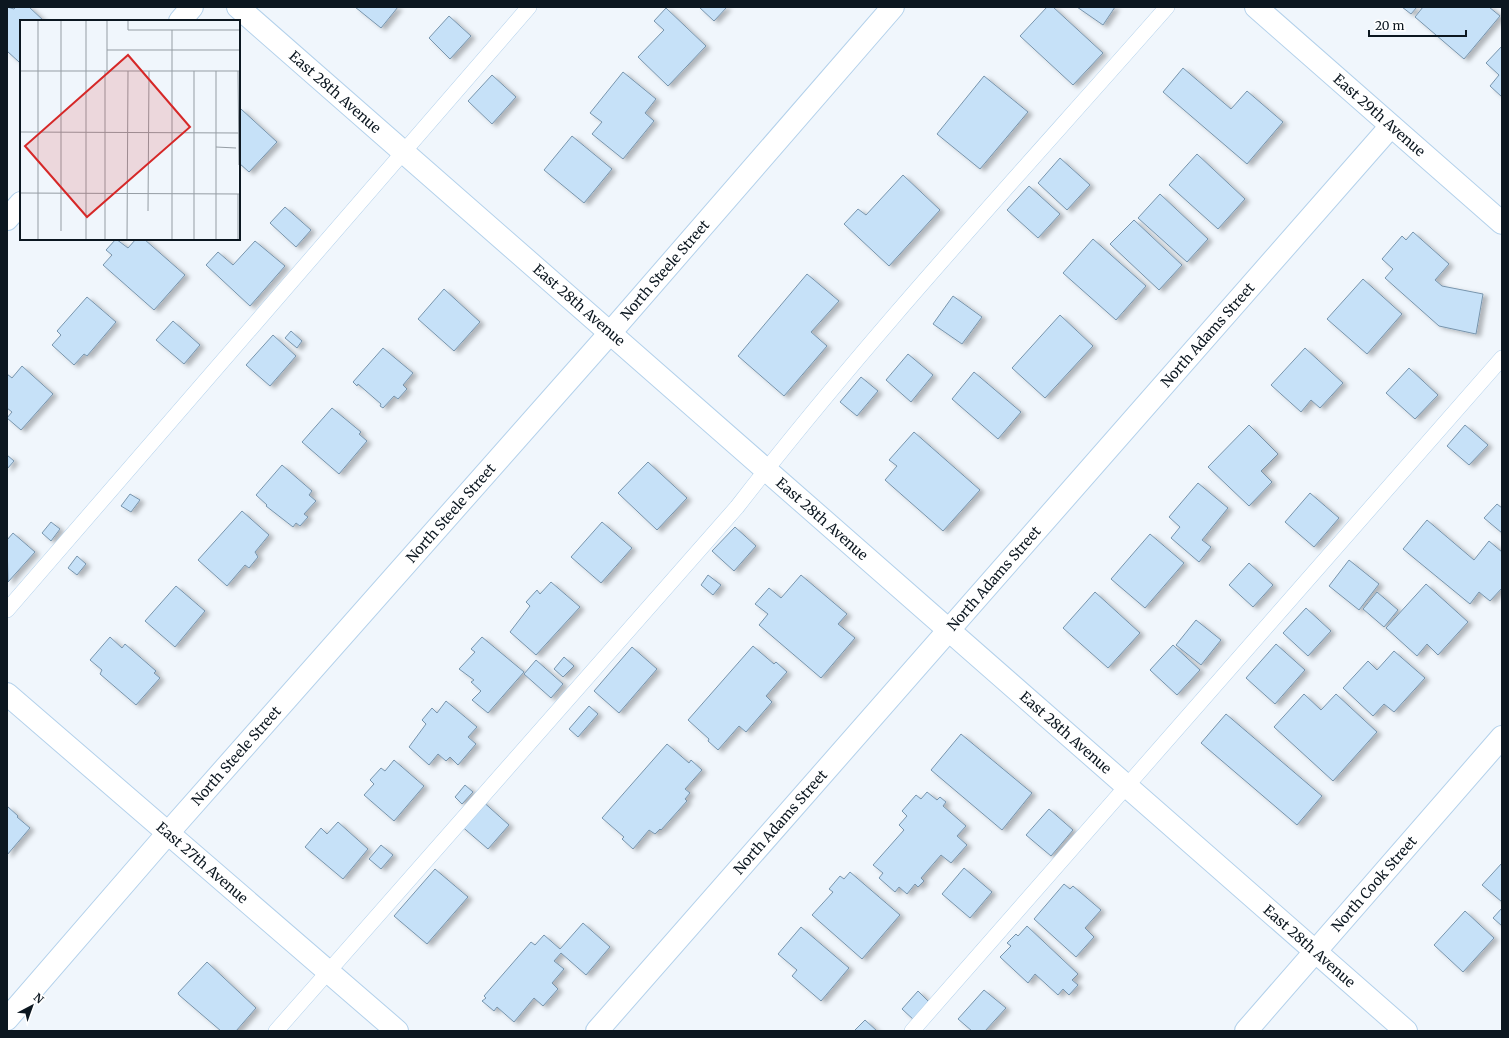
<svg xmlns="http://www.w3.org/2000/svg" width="1509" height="1038" font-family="Merriweather,serif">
	<defs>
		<filter id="shadow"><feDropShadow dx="4.5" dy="2.5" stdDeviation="2" flood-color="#0004"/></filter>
	</defs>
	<rect width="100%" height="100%" fill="#f0f6fc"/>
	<!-- building -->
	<g fill="#c6e1f8" stroke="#7895ad" filter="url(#shadow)">
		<path d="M7,7l7,2 2,-2h13l15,14h-23v39l-2,2 -12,-11z"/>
		<path d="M355,7h43l-17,21z"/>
		<path d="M699,7h28l-13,14z"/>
		<path d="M1047,7h6l50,46 -30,32 -53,-49z"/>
		<path d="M1077,7h38l-12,18z"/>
		<path d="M1402,7h15l-6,7z"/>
		<path d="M1423,7h66l11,9 -36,43 -49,-42z"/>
		<path d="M666,8l40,38 -38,40 -30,-29 26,-27 -10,-9z"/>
		<path d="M449,16l22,20 -21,23 -21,-21z"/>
		<path d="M1502,46v51l-12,-11 9,-11 -13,-12z"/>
		<path d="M1183,68l48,41 16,-18 36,31 -36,42 -84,-72z"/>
		<path d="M623,72l33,27 -11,14 9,8 -31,38 -31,-25 10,-12 -12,-9z"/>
		<path d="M492,75l24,22 -24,27 -24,-23z"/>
		<path d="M984,76l44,36 -48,57 -43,-35z"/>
		<path d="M241,109l36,33 -28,30 -10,-9v-52z"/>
		<path d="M572,136l40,33 -28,34 -40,-33z"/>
		<path d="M1197,154l48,45 -27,30 -49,-44z"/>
		<path d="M1060,158l30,27 -23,25 -29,-27z"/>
		<path d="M903,175l37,35 -51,56 -45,-42 14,-15 8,6z"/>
		<path d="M1029,186l31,28 -22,24 -31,-28z"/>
		<path d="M1160,194l48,45 -21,23 -49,-44z"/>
		<path d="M285,207l26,23 -15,17 -26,-24z"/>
		<path d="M1134,220l48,45 -23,25 -49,-46z"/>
		<path d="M1413,232l36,32 -14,16 7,6 41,8 -7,40 -37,-8 -54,-48 8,-9 -11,-10 20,-23 4,4z"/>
		<path d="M116,239l12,9 8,-9h8l41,36 -31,35 -51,-45 9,-10 -6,-5z"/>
		<path d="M1093,239l53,47 -30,34 -53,-47z"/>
		<path d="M255,241l30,25 -35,40 -44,-41 12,-13 15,13z"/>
		<path d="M807,274l32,27 -28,31 16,14 -43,50 -46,-40z"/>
		<path d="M1363,279l39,35 -35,40 -40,-35z"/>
		<path d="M444,289l36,33 -26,29 -36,-32z"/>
		<path d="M953,296l29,21 -20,27 -29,-20z"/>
		<path d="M87,297l29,25 -29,34 -3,-2 -10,11 -22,-20 9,-10 -4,-4z"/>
		<path d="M1060,315l33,31 -48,52 -33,-30z"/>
		<path d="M173,321l27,24 -16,19 -28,-24z"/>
		<path d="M291,331l11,10 -5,7 -12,-10z"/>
		<path d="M273,335l23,21 -26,30 -24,-21z"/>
		<path d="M383,348l30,25 -10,12 4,4 -9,10 -4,-3 -11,12 -3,-2 1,-2 -23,-20 -1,2 -4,-4z"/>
		<path d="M1305,348l38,35 -23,25 -9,-8 -10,12 -30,-27z"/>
		<path d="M908,354l25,21 -22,27 -25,-22z"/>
		<path d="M22,366l31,28 -32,36 -14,-12 5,-6 -5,-4v-34l5,4z"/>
		<path d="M1409,368l29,27 -23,24 -29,-26z"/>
		<path d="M974,372l47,40 -23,27 -46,-40z"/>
		<path d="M861,377l17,14 -21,25 -17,-14z"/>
		<path d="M332,408l29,24 -2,2 8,7 -28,33 -37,-32z"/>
		<path d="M1249,425l29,29 -17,17 11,11 -23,24 -41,-39z"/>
		<path d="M1465,425l23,20 -19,20 -22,-19z"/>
		<path d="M914,432l66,58 -37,41 -58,-51 12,-14 -8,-6z"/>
		<path d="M7,455l7,6 -7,8z"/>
		<path d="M648,462l39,36 -30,32 -39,-37z"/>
		<path d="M282,465l30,26 -3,4 7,6 -12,13 4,3 -8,9 -4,-3 -3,4 -27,-21 1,-1 -11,-10z"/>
		<path d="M1198,483l30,25 -26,32 9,7 -12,15 -28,-24 9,-11 -11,-10z"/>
		<path d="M1310,493l29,25 -25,29 -29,-25z"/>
		<path d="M130,494l10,6 -9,12 -10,-6z"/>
		<path d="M1497,504l5,4v25l-18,-15z"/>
		<path d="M242,511l27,24 -14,17 3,5 -9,11 -4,-3 -18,21 -29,-26z"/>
		<path d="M1427,520l47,40 15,-19 13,11v36l-12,13 -11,-9 -9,12 -67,-55z"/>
		<path d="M51,522l9,7 -9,12 -9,-8z"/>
		<path d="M602,522l30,26 -31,35 -30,-26z"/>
		<path d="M735,527l21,19 -22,25 -22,-20z"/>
		<path d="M13,533l22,19 -27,30 -1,-42z"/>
		<path d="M1150,534l34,29 -39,45 -34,-29z"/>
		<path d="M77,556l9,8 -9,11 -9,-7z"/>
		<path d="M1349,560l30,24 -20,26 -30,-24z"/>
		<path d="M1249,563l24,22 -20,22 -24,-22z"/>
		<path d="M708,575l13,10 -8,10 -12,-10z"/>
		<path d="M801,575l46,39 -9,10 17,14 -34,40 -62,-53 9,-11 -13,-10 14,-16 12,10z"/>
		<path d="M551,582l29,25 -44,48 -26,-23 20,-26 -4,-4 11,-12 3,4z"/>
		<path d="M1426,584l42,38 -30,33 -11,-11 -10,12 -31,-28z"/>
		<path d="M176,586l29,25 -30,36 -30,-26z"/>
		<path d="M1095,592l45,41 -32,35 -45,-40z"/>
		<path d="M1377,592l21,18 -14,17 -21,-18z"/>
		<path d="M1306,608l25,23 -23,25 -25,-23z"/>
		<path d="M1196,620l25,20 -20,25 -25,-20z"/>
		<path d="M110,637l12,11 3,-4 31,27 -2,2 6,5 -24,27 -36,-31 2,-4 -12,-10z"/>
		<path d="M482,637l42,35 -36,41 -16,-13 9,-9 -10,-9 3,-2 -15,-11 16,-17 -4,-3z"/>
		<path d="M1276,644l29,26 -30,34 -29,-26z"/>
		<path d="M1173,645l27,25 -23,25 -27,-25z"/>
		<path d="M753,646l21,18 2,-2 11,10 -21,24 6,6 -26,30 -7,-6 -21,24 -10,-9 1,-2 -21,-19z"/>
		<path d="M632,647l25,22 -38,44 -25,-22z"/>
		<path d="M1394,651l31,27 -31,34 -10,-8 -11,12 -30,-28 25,-27 9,9z"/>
		<path d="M564,657l10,9 -11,11 -9,-8z"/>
		<path d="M536,660l27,24 -12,14 -27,-24z"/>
		<path d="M1304,694l17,16 15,-16 41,38 -44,49 -59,-54z"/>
		<path d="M446,701l31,26 -9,10 8,7 -18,21 -8,-8 -4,4 -8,-7 -9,11 -20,-18 17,-23 -4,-4 10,-12 5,5z"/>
		<path d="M589,706l9,8 -20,23 -9,-8z"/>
		<path d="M1226,714l96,82 -25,29 -96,-82z"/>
		<path d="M961,734l71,59 -30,37 -71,-60z"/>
		<path d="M667,744l22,19 2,-3 11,10 -17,19 5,4 -5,6 2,2 -26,29 -1,-1 -5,5 -6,-4 -16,19 -11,-10 2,-2 -22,-19z"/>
		<path d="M394,760l30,26 -30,35 -30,-26 10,-11 -4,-4 11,-12 4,3z"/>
		<path d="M465,785l8,7 -11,12 -7,-7z"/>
		<path d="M927,792l10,8 3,-3 6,5 -3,4 23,20 -9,10 10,9 -16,18 -10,-8 -20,23 3,3 -6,6 -3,-3 -8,10 -8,-7 -4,5 -16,-14 4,-5 -10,-8 31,-35 -5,-5 8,-9 -5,-5 14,-16 5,4z"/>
		<path d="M480,799l29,26 -21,24 -29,-25z"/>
		<path d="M7,806l11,10 -1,1 13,11 -23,27z"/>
		<path d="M1049,809l24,21 -22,26 -25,-21z"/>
		<path d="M338,822l30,27 -25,30 -38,-32 16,-19 6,6z"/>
		<path d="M381,845l12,10 -12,14 -12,-10z"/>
		<path d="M1502,863v39l-20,-17z"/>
		<path d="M964,868l28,24 -22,26 -28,-24z"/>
		<path d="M435,869l33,28 -41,47 -33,-28z"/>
		<path d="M850,872l50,43 -38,44 -50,-44 21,-23 -4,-3 11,-13 4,3z"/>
		<path d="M1064,884l6,5 3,-3 28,24 -16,18 9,9 -18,20 -42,-38z"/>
		<path d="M1502,908v18l-9,-8z"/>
		<path d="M1465,911l29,27 -31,34 -29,-27z"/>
		<path d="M583,923l27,24 -24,28 -25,-22 -7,8 10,8 -12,14 6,6 -15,17 -9,-8 -20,24 -17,-15 -3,4 -12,-10 4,-3 -2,-2 47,-54 4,3 9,-10 16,14z"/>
		<path d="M1027,926l51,48 -6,6 6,5 -9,10 -6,-6 -5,6 -23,-21 -7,9 -28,-26 11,-11 -4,-3 9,-9 2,2z"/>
		<path d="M801,927l48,41 -28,33 -29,-25 5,-6 -19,-16z"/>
		<path d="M207,962l49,46 -20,23h-15l-42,-36 -1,-2z"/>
		<path d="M984,990l22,18 -21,23h-13l-14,-12z"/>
		<path d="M918,991l13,13 -16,17 -13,-12z"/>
		<path d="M865,1020l12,11h-23z"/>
	</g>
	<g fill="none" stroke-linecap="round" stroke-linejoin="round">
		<defs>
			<g id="service">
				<path d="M7,610l522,-603"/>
				<path d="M276,1031l461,-524c135,-174 285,-335 430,-500"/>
				<path d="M912,1031l590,-673"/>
			</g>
			<g id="minor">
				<path d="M180,21l12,-14"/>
				<path d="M7,219l14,-16"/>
				<path id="s1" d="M610,333l796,698"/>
				<path id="s2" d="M7,694l390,337"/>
				<path id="s3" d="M597,1031l794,-905"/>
				<path id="s4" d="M1246,1031l256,-294"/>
			</g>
			<g id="tertiary">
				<path id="s5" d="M238,7l372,326"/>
				<path id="s6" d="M1256,7l246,216"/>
				<path id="s7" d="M7,1019l161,-186 442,-500 283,-326"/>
			</g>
		</defs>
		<!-- service casing -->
		<use href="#service" stroke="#b3d1eb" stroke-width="16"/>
		<!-- minor casing -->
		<use href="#minor" stroke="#b3d1eb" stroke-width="24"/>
		<!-- tertiary casing -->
		<use href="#tertiary" stroke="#b3d1eb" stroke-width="24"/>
		<!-- service -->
		<use href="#service" stroke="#fff" stroke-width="15"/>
		<!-- minor -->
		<use href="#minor" stroke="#fff" stroke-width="22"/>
		<!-- tertiary -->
		<use href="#tertiary" stroke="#fff" stroke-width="22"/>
	</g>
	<g text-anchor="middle" stroke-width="3.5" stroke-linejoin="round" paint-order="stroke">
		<!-- street labels -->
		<g font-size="14" fill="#0c1720" stroke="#fff">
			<text dy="5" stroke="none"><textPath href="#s5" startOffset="129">East 28th Avenue</textPath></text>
			<text dy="5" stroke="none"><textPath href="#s6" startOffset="164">East 29th Avenue</textPath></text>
			<text dy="5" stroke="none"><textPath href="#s7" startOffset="997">North Steele Street</textPath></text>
			<text transform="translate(579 305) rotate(41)" y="5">East 28th Avenue</text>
			<text dy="5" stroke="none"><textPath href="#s3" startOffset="926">North Adams Street</textPath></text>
			<text dy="5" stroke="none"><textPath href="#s7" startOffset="673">North Steele Street</textPath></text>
			<text dy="5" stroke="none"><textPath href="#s1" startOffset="282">East 28th Avenue</textPath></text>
			<text dy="5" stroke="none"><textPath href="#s3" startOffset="602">North Adams Street</textPath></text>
			<text dy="5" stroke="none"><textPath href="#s1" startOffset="606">East 28th Avenue</textPath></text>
			<text dy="5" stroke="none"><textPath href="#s7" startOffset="349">North Steele Street</textPath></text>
			<text dy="5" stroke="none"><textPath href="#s3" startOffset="278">North Adams Street</textPath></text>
			<text dy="5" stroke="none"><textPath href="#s2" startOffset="258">East 27th Avenue</textPath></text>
			<text dy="5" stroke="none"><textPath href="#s4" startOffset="195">North Cook Street</textPath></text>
			<text dy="5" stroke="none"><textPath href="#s1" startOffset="930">East 28th Avenue</textPath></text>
		</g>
	</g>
	<!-- overview -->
	<g transform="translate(20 20)">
		<rect width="220" height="220" fill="#f0f6fc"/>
		<path fill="none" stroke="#959da4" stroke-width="1" d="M41,0v211M108,0v10h112M87,30h133M0,51h220M87,51v-51M218,51l1,94M0,112l220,1M196,127l20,1M0,173l220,1M128,191l1,-140M18,220v-220M66,220v-220M85,220v-169M107,220l1,-169M152,220v-210M174,220v-169M196,220v-169M218,220v-46"/>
		<path fill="#d62828" fill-opacity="0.15" stroke="#d62828" stroke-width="2" d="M108,35l62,72 -103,90 -62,-71z"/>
		<rect width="220" height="220" fill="none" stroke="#0c1720" stroke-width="2"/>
	</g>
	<!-- border -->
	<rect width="1509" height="1038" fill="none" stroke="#0c1720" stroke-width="16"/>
	<!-- north arrow -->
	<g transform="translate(32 1006) rotate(41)" stroke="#ffffff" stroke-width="3" paint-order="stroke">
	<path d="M0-3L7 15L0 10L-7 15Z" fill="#0c1720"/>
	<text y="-6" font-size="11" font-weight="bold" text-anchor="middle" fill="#0c1720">N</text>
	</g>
	<!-- scale -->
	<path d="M1369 30v6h97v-6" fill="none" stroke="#0c1720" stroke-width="2"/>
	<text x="1375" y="30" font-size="12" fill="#0c1720" stroke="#ffffff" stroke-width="3" paint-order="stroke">20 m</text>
</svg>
